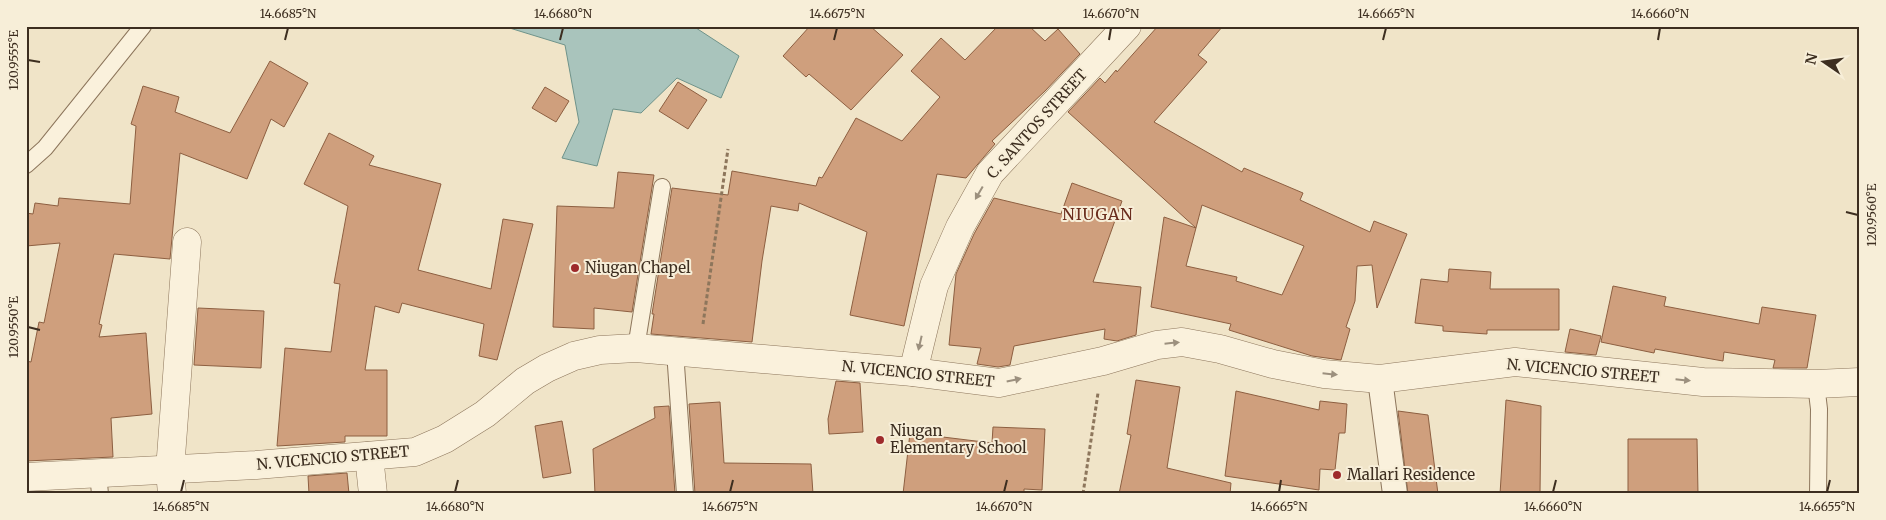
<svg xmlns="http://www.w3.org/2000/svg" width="1886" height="520" font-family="Merriweather,serif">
	<rect width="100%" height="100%" fill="#f0e4c8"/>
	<!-- water -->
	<path fill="#a9c4bc" stroke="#6f938a" d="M503,26h190l46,30 -18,42 -44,-20 -36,35 -28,-4 -16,57 -35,-8 17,-36 -14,-77z"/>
	<!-- building -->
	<g fill="#cf9f7d" stroke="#8d5f41" fill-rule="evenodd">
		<path d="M810,26h60l33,29 -52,55 -42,-36 -3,3 -23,-21z"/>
		<path d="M998,26h31l16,15 13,-12 22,25 -35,37 -53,50 3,3 -29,34 -29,-4 -33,152 -54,-11 17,-83 -68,-29 -1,8 -27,-5 -9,55 -10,81 -101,-8 3,-20h-2l20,-126 56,7 4,-24 84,15 3,-9 3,1 34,-60 46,23 38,-44 -29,-26 30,-33 24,22z"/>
		<path d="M1158,26h65l-25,29 9,7 -53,60 88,50 2,-4 59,25 -3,7 70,32 4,-11 33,13 -30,74 -5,-43 -15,1 -2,35 -9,26 4,2 -9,31 -29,-4 -83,-26 2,-6 -80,-17 13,-90 32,11 -128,-116 32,-34 5,5 11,-13 1,2zM1202,205l102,41 -22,49 -46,-14 1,-4 -51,-11z"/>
		<path d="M270,61l38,22 -24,44 -13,-8 -24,60 -67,-26 -10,106 -56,-5 -15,70 3,1 -3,12 47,-4 6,81 -41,4 2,39 -87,4v-100l5,1 8,-40 5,1 16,-80 -34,3v-33l7,1 2,-11 23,3 1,-8 71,6 6,-78 -5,-2 12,-38 36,11 -4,15 55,21z"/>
		<path d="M678,82l29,18 -19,29 -29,-18z"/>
		<path d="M545,87l24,14 -13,21 -24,-14z"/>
		<path d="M329,133l45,23 -5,9 72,19 -23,86 73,19 12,-70 30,5 -36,136 -18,-4 5,-32 -82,-21 -3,10 -24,-7 -10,64h22v66h-42v6l-68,4 8,-98 46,4 9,-68 -6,-1 14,-77 -44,-22z"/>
		<path d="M618,172l36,3 -22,137 -38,-4v21l-41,-2 4,-121 57,2z"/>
		<path d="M1072,183l50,18 -29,81 48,5 -5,48 -19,6 -13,-2 1,-10 -91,17 -4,19 -12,2 -21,-3 4,-16 -32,-3 7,-71 18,-40 20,-36 67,16z"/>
		<path d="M1449,269l42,3 -1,17h69v41h-72v4l-44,-3v-5l-28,-3 6,-44 27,3z"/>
		<path d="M1613,286l53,11 -2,9 95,18 3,-17 54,8 -9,53h-34l2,-8 -51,-8 -1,9 -68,-12 -1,4 -53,-11z"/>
		<path d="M198,308l66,3 -3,57 -67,-3z"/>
		<path d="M1570,329l31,7 -5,19 -31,-3z"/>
		<path d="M1136,380l44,7 -13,81 64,15 -1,11h-111l12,-59 -4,-1z"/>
		<path d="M836,381l24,2 3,49 -34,2 -1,-15z"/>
		<path d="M1236,391l83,19 1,-9 27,3 -2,29h-6l-4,37 -15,-1 -1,21 -94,-14z"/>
		<path d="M1506,400l35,6 -1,88h-40z"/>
		<path d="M720,402l4,61 87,1 2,30h-118l-6,-90z"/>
		<path d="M669,406l6,88h-80l-2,-45 62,-31 -1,-11z"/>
		<path d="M1398,411l30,4 10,79h-30z"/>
		<path d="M562,421l9,52 -28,5 -8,-52z"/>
		<path d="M993,427l52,2 -3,61 -18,-1v5h-121l7,-61 82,10z"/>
		<path d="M1628,439h69l1,55h-70z"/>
		<path d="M347,473l2,21h-40l-1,-18z"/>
	</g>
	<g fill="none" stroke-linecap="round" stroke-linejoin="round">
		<defs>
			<g id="service">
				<path d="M26,165l19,-17 98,-122"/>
				<path d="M636,348l26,-161"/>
				<path d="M675,351l10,143"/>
				<path d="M1816,384l3,25 -1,85"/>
				<path d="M98,473l2,21"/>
			</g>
			<path id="pedestrian" d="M1380,379l15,115"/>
			<g id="minor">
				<path d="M913,372l21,-86 26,-59 30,-54 137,-147"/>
				<path d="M369,456l4,38"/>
				<path d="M26,477l230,-12 159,-13 30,-13 40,-25 40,-33 22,-13 27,-12 26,-6 36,-2 277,24 86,11 104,-22 54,-16 25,-3 38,7 53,15 51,10 56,5 135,-17 188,20 113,2 44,-2"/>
				<path d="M172,494l-2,-24 17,-228"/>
			</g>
		</defs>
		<!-- service casing -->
		<use href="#service" stroke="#8d765c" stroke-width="18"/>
		<!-- pedestrian casing -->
		<use href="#pedestrian" stroke="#8d765c" stroke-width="26"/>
		<!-- minor casing -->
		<use href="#minor" stroke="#8d765c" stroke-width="29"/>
		<!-- path -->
		<g stroke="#8d765c" stroke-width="3" stroke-dasharray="4 2.5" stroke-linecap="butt">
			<path d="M703,324l25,-175"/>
			<path d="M1083,494l15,-101"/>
		</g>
		<!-- service -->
		<use href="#service" stroke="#faf1dc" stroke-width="16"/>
		<!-- pedestrian -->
		<use href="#pedestrian" stroke="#faf1dc" stroke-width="24"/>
		<!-- minor -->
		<use href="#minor" stroke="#faf1dc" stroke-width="28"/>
	</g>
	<!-- one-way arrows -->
	<defs><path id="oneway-solid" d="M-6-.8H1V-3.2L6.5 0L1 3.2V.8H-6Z" transform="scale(1.25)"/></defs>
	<g fill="#9c907e">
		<use href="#oneway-solid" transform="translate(979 193) rotate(120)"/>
		<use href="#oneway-solid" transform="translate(920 343) rotate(103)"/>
		<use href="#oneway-solid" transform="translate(1172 343) rotate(-6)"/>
		<use href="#oneway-solid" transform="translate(1330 374) rotate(6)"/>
		<use href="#oneway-solid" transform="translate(1014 380) rotate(-12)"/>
		<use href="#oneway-solid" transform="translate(1683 380) rotate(6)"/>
	</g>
	<!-- ticks -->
	<path fill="none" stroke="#3d2e20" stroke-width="2" d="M285,40l3,-12M560,40l3,-12M834,40l3,-12M1109,40l2,-12M1383,40l3,-12M1658,40l2,-12M28,60l12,2M1846,212l12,3M28,327l12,3M181,492l3,-12M455,492l3,-12M730,492l3,-12M1004,492l3,-12M1279,492l2,-12M1553,492l3,-12M1827,492l3,-12"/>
	<!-- markers -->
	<g fill="#9e2a2b" stroke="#f7eed8" stroke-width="2">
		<circle cx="575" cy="268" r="5"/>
		<circle cx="880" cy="440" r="5"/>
		<circle cx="1337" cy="475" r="5"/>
	</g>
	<g text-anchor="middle" stroke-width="4" stroke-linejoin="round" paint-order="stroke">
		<!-- street labels -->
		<g font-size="15" fill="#3d2e20" stroke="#f7eed8">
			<text transform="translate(1037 124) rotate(-48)" y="5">C. SANTOS STREET</text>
			<text transform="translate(1583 371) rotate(5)" y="5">N. VICENCIO STREET</text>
			<text transform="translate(918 374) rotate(6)" y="5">N. VICENCIO STREET</text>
			<text transform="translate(333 458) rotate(-5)" y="5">N. VICENCIO STREET</text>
		</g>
		<!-- poi labels -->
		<g font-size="15" fill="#3d2e20" stroke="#f7eed8" text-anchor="start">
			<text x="585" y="273">Niugan Chapel</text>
			<text x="890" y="436">Niugan<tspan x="890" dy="17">Elementary School</tspan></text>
			<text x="1347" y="480">Mallari Residence</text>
		</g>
		<!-- neighbourhood labels -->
		<g font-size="16" letter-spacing="1" fill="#6b2e1e" stroke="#f7eed8">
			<text x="1098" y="220">NIUGAN</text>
		</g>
	</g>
	<!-- border -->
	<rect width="1886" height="520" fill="none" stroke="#f7eed8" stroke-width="55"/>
	<!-- north arrow -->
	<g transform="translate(1824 62) rotate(283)" stroke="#f7eed8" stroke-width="4" paint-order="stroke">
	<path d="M0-4L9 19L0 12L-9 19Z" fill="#3d2e20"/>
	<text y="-8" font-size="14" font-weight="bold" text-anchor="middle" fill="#3d2e20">N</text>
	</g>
	<rect x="28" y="28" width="1830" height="464" fill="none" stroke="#3d2e20" stroke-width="2"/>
	<g font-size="12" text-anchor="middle" fill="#3d2e20">
		<text x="288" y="18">14.6685°N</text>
		<text x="563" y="18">14.6680°N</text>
		<text x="837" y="18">14.6675°N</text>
		<text x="1111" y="18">14.6670°N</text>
		<text x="1386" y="18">14.6665°N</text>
		<text x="1660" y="18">14.6660°N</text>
		<text transform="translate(14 60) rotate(-90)" y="4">120.9555°E</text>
		<text transform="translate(1872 215) rotate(-90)" y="4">120.9560°E</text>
		<text transform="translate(14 327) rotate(-90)" y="4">120.9550°E</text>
		<text x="181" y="511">14.6685°N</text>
		<text x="455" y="511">14.6680°N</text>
		<text x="730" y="511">14.6675°N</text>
		<text x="1004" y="511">14.6670°N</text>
		<text x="1279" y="511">14.6665°N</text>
		<text x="1553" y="511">14.6660°N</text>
		<text x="1827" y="511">14.6655°N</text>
	</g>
</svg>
